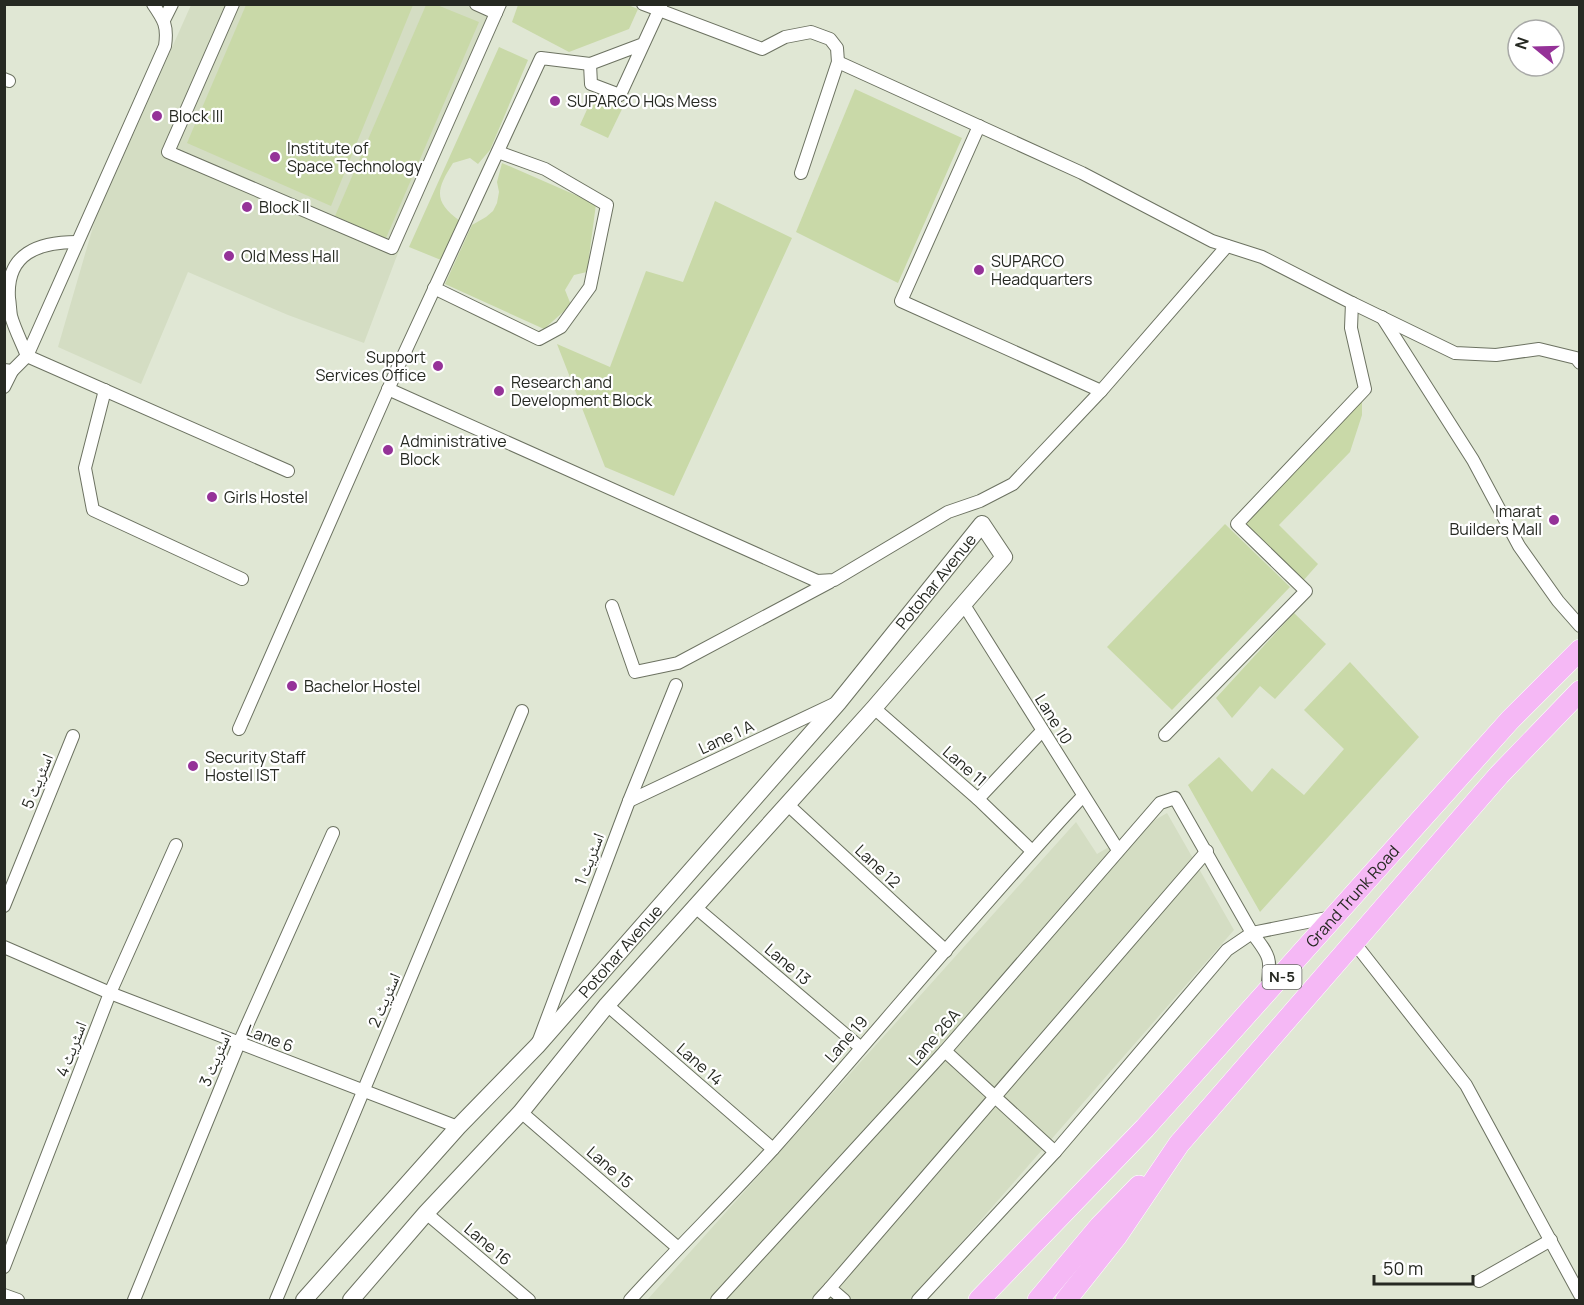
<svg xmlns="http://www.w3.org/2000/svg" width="1584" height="1305" font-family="Manrope,'Noto Naskh Arabic',sans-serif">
	<rect width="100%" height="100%" fill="#e0e7d4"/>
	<!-- built -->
	<g fill="#d4ddc3">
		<path d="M191,5h305l-104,243 9,-3 -37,98 -76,-28 -100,-43 -47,112 -83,-37 37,-127z"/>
		<path d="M1167,813l67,117 -323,370h-264l429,-478 21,32z"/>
	</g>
	<!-- green -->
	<g fill="#c9d9a8">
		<path d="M246,5h167l-82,201 -144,-63z"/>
		<path d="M426,5h11l42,17 -93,216 -51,-22z"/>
		<path d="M628,5l10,4 -9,20 -60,23 -57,-30 6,-17z"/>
		<path d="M499,47l29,13 -38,90 -12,14 -8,-6 -17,5c-17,27 -20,38 7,58l-19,39 -32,-13z"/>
		<path d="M855,89l107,49 -64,145 -102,-51z"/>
		<path d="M594,94l29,13 -15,31 -28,-13z"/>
		<path d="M502,163l94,41 -9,68 -13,3 -9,15 6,15 -27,24 -99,-45 27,-59 14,-8 7,-6 4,-8 2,-11 -2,-10z"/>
		<path d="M715,201l77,37 -118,258 -69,-29 -48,-123 53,23 36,-96 37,11z"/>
		<path d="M1362,398v17l-12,37 -71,73 39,39 -16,18 -58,-59z"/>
		<path d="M1225,524l65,63 -118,123 -65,-63z"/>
		<path d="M1294,613l32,31 -51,55 -15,-13 -28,32 -16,-20z"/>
		<path d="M1350,662l69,75 -159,175 -72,-127 31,-28 33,35 20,-24 32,27 40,-46 -40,-39z"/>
	</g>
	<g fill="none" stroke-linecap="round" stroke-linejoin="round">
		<defs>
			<g id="street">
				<path d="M233,4l-65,148 224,96 108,-244"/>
				<path d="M476,4l20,9"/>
				<path d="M643,4l119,45 23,-12 26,-5 19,7 7,9 1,14 -37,111"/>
				<path d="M164,20l8,-16"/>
				<path d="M643,44l-53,20 1,20 29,11 41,-89"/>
				<path d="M838,62l244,111 130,68 50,16 90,46 -1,25 14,61 -128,135 69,67 -141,144"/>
				<path d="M4,79l5,2"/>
				<path d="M979,126l-78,175 200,90 126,-145"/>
				<path d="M77,242c-38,0 -71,11 -68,56 1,6 1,12 2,18 4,14 11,27 16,40l261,115"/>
				<path d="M434,288l105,51 22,-12 29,-40 17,-82 -62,-36 -47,-17"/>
				<path d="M1352,303l103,50 41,2 43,-6 37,9 4,5"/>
				<path d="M1382,317l91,143 46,86 39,55 22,25"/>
				<path d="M4,370l8,1 15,-15 138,-310c3,-20 -1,-26 -12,-42"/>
				<path d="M4,387l8,-16"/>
				<path d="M388,389l429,192 17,-1 114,-68 32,-11 33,-17 88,-93"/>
				<path d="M105,390l-20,78 8,42 149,69"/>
				<path d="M964,605l154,245"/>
				<path d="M612,606l23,66 43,-9 152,-81"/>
				<path d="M874,708l104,91 54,52"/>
				<path d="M239,729l159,-362 143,-309 49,6"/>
				<path d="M978,799l64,-68"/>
				<path d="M629,801l205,-97"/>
				<path d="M787,804l159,147"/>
				<path d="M4,906l69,-170"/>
				<path d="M694,906l166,141"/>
				<path d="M1353,941l113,144 114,210"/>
				<path d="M4,947l106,46 348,134"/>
				<path d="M1267,988c5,-29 3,-32 -15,-55l80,-16"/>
				<path d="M607,1005l166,144"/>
				<path d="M539,1040l90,-239 47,-116"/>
				<path d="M945,1051l110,101"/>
				<path d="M521,1112l156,135"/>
				<path d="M426,1213l103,87"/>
				<path d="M4,1267l106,-274 66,-148"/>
				<path d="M1479,1281l72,-41"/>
				<path d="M830,1288l377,-437"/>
				<path d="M4,1295l14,5"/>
				<path d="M134,1300l105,-257 94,-210"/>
				<path d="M276,1300l246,-589"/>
				<path d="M630,1300c47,-52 97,-100 144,-152 104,-117 203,-238 309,-352"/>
				<path d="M717,1300l228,-249 215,-248 15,-5 77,135 -25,17 -172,202 -137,148"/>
				<path d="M819,1300l11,-12 14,12"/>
			</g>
			<g id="secondary">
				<path id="s1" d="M304,1300l154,-173 79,-81 301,-343 144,-179 22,33 -130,151 -267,297 -86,107 -95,101 -75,87"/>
			</g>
			<g id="highway">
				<path id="s2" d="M979,1300l166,-172 365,-408 70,-70"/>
				<path d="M1038,1300l62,-74 39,-40"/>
				<path d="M1066,1300l50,-63 63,-93 320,-369 81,-84"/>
			</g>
		</defs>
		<!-- street casing -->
		<use href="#street" stroke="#6c7261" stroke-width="14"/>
		<!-- secondary casing -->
		<use href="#secondary" stroke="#6c7261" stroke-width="18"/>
		<!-- highway casing -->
		<use href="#highway" stroke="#fff" stroke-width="22"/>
		<!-- street -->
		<use href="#street" stroke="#fff" stroke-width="12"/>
		<!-- secondary -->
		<use href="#secondary" stroke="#fff" stroke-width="16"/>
		<!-- highway -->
		<use href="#highway" stroke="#f5b8f5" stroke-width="21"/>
	</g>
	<!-- markers -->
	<g fill="#953298" stroke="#fff" stroke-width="2">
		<circle cx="555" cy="101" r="6"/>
		<circle cx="157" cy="116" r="6"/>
		<circle cx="275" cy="157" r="6"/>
		<circle cx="247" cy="207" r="6"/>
		<circle cx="229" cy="256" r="6"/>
		<circle cx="979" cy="270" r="6"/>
		<circle cx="438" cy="366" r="6"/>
		<circle cx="499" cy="391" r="6"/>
		<circle cx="388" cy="450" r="6"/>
		<circle cx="212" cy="497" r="6"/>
		<circle cx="1554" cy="520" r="6"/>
		<circle cx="292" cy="686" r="6"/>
		<circle cx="193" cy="766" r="6"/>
	</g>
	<g text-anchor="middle" stroke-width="4.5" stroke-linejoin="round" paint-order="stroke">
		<!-- shield labels -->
		<rect fill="#fff" stroke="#676964" stroke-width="1.5" x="1262.5" y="965" width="39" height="24" rx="4.5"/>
		<g font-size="15" font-weight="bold" fill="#262922">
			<text x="1282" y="982">N-5</text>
		</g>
		<!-- poi labels -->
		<g font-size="16" fill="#262922" stroke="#fff" text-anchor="start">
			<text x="567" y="107">SUPARCO HQs Mess</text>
			<text x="169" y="122">Block III</text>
			<text x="287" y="154">Institute of<tspan x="287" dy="18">Space Technology</tspan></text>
			<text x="259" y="213">Block II</text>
			<text x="241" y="262">Old Mess Hall</text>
			<text x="991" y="267">SUPARCO<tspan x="991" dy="18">Headquarters</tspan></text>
			<text x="426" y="363" text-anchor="end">Support<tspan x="426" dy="18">Services Office</tspan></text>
			<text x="511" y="388">Research and<tspan x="511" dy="18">Development Block</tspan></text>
			<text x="400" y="447">Administrative<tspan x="400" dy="18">Block</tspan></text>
			<text x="224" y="503">Girls Hostel</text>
			<text x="1542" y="517" text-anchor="end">Imarat<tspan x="1542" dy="18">Builders Mall</tspan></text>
			<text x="304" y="692">Bachelor Hostel</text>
			<text x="205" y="763">Security Staff<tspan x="205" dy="18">Hostel IST</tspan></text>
		</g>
		<!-- street labels -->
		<g font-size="16" fill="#262922" stroke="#fff">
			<text dy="6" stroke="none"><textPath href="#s1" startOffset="957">Potohar Avenue</textPath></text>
			<text transform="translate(1054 719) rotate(58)" y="6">Lane 10</text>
			<text transform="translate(726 737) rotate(-25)" y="6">Lane 1 A</text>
			<text transform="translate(965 766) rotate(41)" y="6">Lane 11</text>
			<text transform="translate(37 781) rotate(-68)" y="6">اسٹریٹ 5</text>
			<text transform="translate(589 859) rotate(-69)" y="6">اسٹریٹ 1</text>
			<text transform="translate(878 866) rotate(43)" y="6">Lane 12</text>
			<text dy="6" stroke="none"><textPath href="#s2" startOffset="550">Grand Trunk Road</textPath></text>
			<text dy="6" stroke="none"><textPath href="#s1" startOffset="471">Potohar Avenue</textPath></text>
			<text transform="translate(788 964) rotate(40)" y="6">Lane 13</text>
			<text transform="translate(384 1000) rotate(-67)" y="6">اسٹریٹ 2</text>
			<text transform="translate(934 1037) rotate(-49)" y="6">Lane 26A</text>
			<text transform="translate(270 1038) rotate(21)" y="6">Lane 6</text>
			<text transform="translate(846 1039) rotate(-49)" y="6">Lane 19</text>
			<text transform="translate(71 1049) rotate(-69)" y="6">اسٹریٹ 4</text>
			<text transform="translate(215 1059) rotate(-67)" y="6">اسٹریٹ 3</text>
			<text transform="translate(700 1064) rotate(41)" y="6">Lane 14</text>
			<text transform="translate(610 1167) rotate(41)" y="6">Lane 15</text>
			<text transform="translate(488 1244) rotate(40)" y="6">Lane 16</text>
		</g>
	</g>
	<!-- border -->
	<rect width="1584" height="1305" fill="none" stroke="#262922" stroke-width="12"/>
	<!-- north arrow -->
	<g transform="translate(1536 48) rotate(289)"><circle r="28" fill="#ffffff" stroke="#a8a9a7" stroke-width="1.5"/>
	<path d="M0-4.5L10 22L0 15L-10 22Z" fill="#953298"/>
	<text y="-9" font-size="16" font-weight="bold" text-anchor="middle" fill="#262922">N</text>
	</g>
	<!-- scale -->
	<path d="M1374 1275v9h99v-9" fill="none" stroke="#262922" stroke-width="3"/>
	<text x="1383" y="1275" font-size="18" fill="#262922" stroke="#ffffff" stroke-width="4.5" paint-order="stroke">50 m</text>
</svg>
